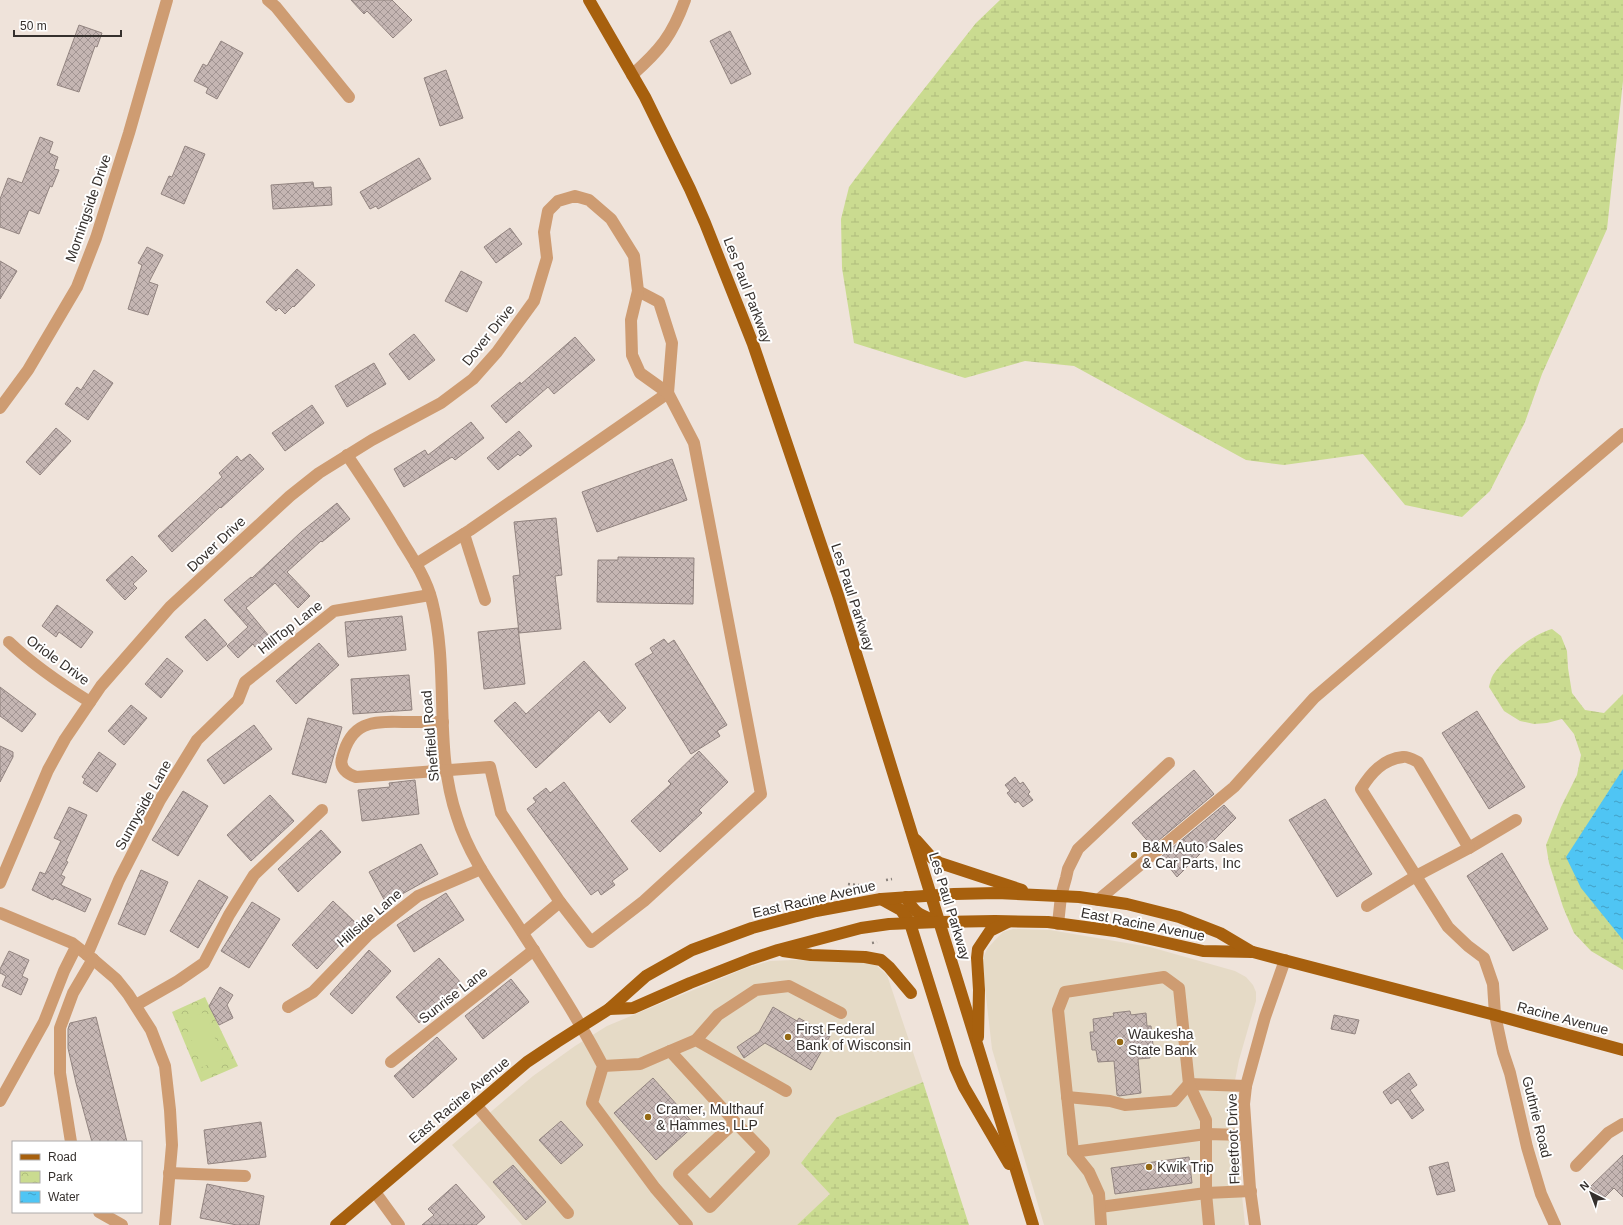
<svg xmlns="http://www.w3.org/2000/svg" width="1623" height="1225" font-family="Helvetica,sans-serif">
	<defs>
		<pattern id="wetland-marsh" width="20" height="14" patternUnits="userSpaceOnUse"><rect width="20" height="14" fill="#cadb90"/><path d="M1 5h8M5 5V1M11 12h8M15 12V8" fill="none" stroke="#aebc7c"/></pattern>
		<pattern id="park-crowns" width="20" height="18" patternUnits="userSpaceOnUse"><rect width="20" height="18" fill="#cadb90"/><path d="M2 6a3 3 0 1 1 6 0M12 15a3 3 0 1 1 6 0" fill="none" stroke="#aebc7c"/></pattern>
		<pattern id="water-ripples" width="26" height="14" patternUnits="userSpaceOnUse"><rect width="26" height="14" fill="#4fc5f4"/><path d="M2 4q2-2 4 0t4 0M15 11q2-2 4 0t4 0" fill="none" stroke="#42a0c6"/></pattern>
		<pattern id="building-cross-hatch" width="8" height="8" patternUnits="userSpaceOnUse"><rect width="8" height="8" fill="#c5b6b3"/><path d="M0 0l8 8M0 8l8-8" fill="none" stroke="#a19492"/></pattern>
	</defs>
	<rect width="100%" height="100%" fill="#efe3da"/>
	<!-- commercial -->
	<g fill="#e5dac6">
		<path d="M1013,929l37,1 100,17 85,24 11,6 7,8 3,7v9l-17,59 -7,36 13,129h-201l-52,-176 -10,-88 5,-12 8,-9 8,-8z"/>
		<path d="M794,960l72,2 11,4 10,9 36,107 -86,35 -6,77 -34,31h-275l-70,-80 81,-69 42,-30 32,-20 139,-58 24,-7z"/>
	</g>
	<!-- wetland -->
	<g fill="url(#wetland-marsh)">
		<path d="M1000,0h623v81l-16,148 -65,145 -17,48 -35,69 -28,26 -57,-12 -42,-51 -79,11 -38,-5 -172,-94 -49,-5 -60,17 -111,-35 -12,-75 -1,-49 8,-32 45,-60 82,-104z"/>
		<path d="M1552,629l9,7 6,15 1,17 4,25 13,17 19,3 19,-19v276l-32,-19 -17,-18 -11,-26 -14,-44 -3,-18 15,-38 16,-32 4,-20 -7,-21 -12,-15 -15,4 -13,1 -14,-3 -16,-10 -15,-24c1,-4 2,-9 4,-12 12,-18 38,-40 59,-46z"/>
		<path d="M923,1082l46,143h-172l33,-31 -29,-31 36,-46z"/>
	</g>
	<!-- park -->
	<path fill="url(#park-crowns)" d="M205,997l33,69 -37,16 -29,-70z"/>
	<!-- garden -->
	<path fill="#cadb90" d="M205,1012l18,47 -21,8 -18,-47z"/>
	<!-- water -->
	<path fill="url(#water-ripples)" d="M1623,769v171l-42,-52 -15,-31z"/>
	<!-- building -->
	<g fill="url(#building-cross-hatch)" stroke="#928480">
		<path d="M351,0h41l20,20 -19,18 -26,-27 -3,3z"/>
		<path d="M79,25l23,8 -5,14 -2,-1 -16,46 -22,-7z"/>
		<path d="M730,31l21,43 -20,10 -21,-43z"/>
		<path d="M221,41l22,12 -26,46 -11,-6 2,-5 -14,-7 9,-17 4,2z"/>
		<path d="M446,70l17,48 -23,8 -16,-48z"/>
		<path d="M40,137l13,5 -4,11 9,4 -4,12 5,1 -7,17 -2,-1 -11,28 -10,-4 -10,24 -19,-7v-28l8,-21 14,5z"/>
		<path d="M185,146l20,8 -21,50 -23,-10 8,-18 3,1z"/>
		<path d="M419,158l12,21 -53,30 -2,-3 -6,3 -10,-17z"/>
		<path d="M313,182l1,6 17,-1 1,18 -59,4 -2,-24z"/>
		<path d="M510,228l12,16 -26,19 -12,-16z"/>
		<path d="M147,247l16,8 -14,27 9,3 -10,30 -20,-6 14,-44 -4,-2z"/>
		<path d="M0,261l17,10 -17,28z"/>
		<path d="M297,269l18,16 -21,22 -1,-1 -8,8 -6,-6 -3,3 -10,-9z"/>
		<path d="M461,271l21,11 -15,30 -22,-11z"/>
		<path d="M414,334l21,26 -26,20 -20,-26z"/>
		<path d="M575,337l20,23 -41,34 -6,-7 -42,36 -15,-17 29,-24 1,2z"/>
		<path d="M374,363l12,21 -39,23 -12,-21z"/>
		<path d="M94,370l19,13 -25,37 -23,-16 12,-17 4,3z"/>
		<path d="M312,405l12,18 -39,28 -13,-18z"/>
		<path d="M471,422l13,16 -29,22 -3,-3 -48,30 -10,-18 31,-19 3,5z"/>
		<path d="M56,428l15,13 -31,34 -14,-13z"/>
		<path d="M519,431l13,15 -12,10 -2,-2 -20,16 -11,-12z"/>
		<path d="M250,454l14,15 -43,39 -1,-1 -48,45 -14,-16 64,-59 -3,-4 18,-17 4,5z"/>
		<path d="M672,459l15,41 -90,32 -15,-40z"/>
		<path d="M337,503l13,16 -28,23 -1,-1 -34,31 23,24 -12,12 -23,-25 -29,25 23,28 -14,11 -2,-3 -15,14 -11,-12 21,-19 -24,-27 27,-23 1,1 49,-46z"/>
		<path d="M556,518l6,57 -7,1 6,53 -42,4 -6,-57 7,-1 -6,-53z"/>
		<path d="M132,556l15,15 -14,13 4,4 -12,12 -19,-20z"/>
		<path d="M618,557l76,1 -1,46 -96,-2 1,-42h20z"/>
		<path d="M57,605l36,27 -12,16 -22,-16 -3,5 -14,-11z"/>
		<path d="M402,616l4,34 -58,7 -3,-35z"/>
		<path d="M205,619l22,25 -20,17 -22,-24z"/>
		<path d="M518,628l7,56 -41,5 -6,-57z"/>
		<path d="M664,639l4,5 6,-4 53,85 -10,6 3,5 -29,18 -56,-90 18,-11 -3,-5z"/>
		<path d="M319,643l20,22 -43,39 -20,-23z"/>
		<path d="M167,658l16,13 -22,27 -16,-14z"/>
		<path d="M584,661l42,47 -16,15 -11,-13 -63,58 -42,-47 21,-19 11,12z"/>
		<path d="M409,675l3,35 -59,4 -2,-35z"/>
		<path d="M0,687l36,27 -14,18 -22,-16z"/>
		<path d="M131,705l16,13 -23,27 -16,-14z"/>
		<path d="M1477,711l48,76 -36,22 -47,-76z"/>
		<path d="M308,718l34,9 -16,56 -34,-9z"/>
		<path d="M254,725l18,24 -48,35 -17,-24z"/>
		<path d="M0,746l13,6v5l-13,25z"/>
		<path d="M699,751l29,31 -29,28 3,3 -42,39 -29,-31 40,-37 -3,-3z"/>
		<path d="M99,752l17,12 -19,28 -14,-9 2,-4 -3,-2z"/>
		<path d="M1194,770l20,24 -62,52 -20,-23z"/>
		<path d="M1015,777l5,7 3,-2 7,10 -2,2 5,6 -10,7 -5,-6 -3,2 -8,-10 3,-2 -5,-6z"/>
		<path d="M415,780l4,34 -57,7 -4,-31 32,-3 -1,-4z"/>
		<path d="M564,782l64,87 -16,12 3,4 -14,10 -3,-5 -7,5 -64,-86 9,-7 -3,-4 13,-10 4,5z"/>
		<path d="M183,791l25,15 -30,50 -26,-16z"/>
		<path d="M270,795l24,26 -43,40 -24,-26z"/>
		<path d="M1325,799l47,75 -35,23 -48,-77z"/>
		<path d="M1224,805l12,13 -59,59 -16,-20z"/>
		<path d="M69,807l18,8 -21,46 2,1 -7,13 4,2 -4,8 30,14 -6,13 -31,-14 -1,2 -21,-10 8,-18 5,2 16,-33 -7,-3z"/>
		<path d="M321,830l20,22 -43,40 -20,-23z"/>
		<path d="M421,844l17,30 -52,29 -17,-31z"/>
		<path d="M1502,853l46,76 -35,22 -46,-75z"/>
		<path d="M141,870l27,12 -23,53 -27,-11z"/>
		<path d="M199,880l29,17 -30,51 -28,-17z"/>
		<path d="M446,893l18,27 -50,32 -17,-27z"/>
		<path d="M333,901l25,24 -41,44 -25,-24z"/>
		<path d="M252,902l28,17 -31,49 -28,-17z"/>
		<path d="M369,950l22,21 -39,43 -22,-20z"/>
		<path d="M9,951l20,9 -7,16 6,3 -7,16 -19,-9 4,-10 -6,-3v-4z"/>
		<path d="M439,958l23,26 -43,39 -23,-26z"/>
		<path d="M511,979l18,23 -46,37 -18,-23z"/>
		<path d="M220,987l13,8 -6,10 6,13 -14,7 -10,-19z"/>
		<path d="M773,1007l24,14 2,-3 31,18 -19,34 -46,-27 -21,15 -7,-11 22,-15z"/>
		<path d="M1130,1011l1,4 15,-2 1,13h4l2,19h-4l1,13 -12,1 3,34 -22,3 -2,-1 -3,-34 -16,1 -2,-12h-4l-2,-18h4l-1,-13 21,-3 -1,-3z"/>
		<path d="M1334,1015l25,5 -4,14 -24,-5z"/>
		<path d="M96,1017l31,125h-35l-16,-59 -8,-35v-19l2,-6z"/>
		<path d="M437,1037l20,22 -44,39 -19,-22z"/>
		<path d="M1409,1073l8,12 -7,5 14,20 -12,9 -14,-20 -7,5 -8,-12z"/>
		<path d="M653,1078l42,47 -39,35 -42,-47z"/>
		<path d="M561,1121l22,24 -22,19 -22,-24z"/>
		<path d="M261,1122l5,35 -58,7 -4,-34z"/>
		<path d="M1623,1155v42l-9,-9 -12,12 -12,-13z"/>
		<path d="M1189,1157l3,26 -77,11 -4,-26z"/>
		<path d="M1448,1162l7,29 -18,4 -8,-28z"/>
		<path d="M513,1165l33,37 -20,18 -33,-38z"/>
		<path d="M207,1184l57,12 -5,29h-22l-37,-7z"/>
		<path d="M456,1184l29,33 -9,8h-54l12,-10 -6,-6z"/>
	</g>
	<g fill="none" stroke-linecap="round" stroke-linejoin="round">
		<!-- path -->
		<g stroke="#8b837d" stroke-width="2.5" stroke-dasharray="2 3" stroke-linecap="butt">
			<path d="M886,880l6,-1"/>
			<path d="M848,884l11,1"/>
			<path d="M872,943l5,-1"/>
		</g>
		<!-- minor -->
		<g stroke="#ce9c72" stroke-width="12">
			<path d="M268,0l8,7 73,90"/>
			<path d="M632,75c28,-25 40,-39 53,-75"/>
			<path d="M0,408l28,-38 49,-83 19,-49 33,-105 38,-133"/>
			<path d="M347,455c19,28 38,57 55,86 12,19 25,39 30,60 18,70 1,147 25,216 13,42 40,76 63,112 29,45 58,89 83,137l-11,37 63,85 32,37"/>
			<path d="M464,534l21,66"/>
			<path d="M416,564l54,-34 198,-137 4,-50 -13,-41 -21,-11"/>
			<path d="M9,642c24,23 52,42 81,60"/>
			<path d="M443,722c-14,0 -27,0 -40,0 -32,-1 -52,0 -61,36 -3,10 5,16 14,19l134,-10 11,46 59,89"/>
			<path d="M1516,820l-47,28 -51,-86c-4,-2 -11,-6 -15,-5 -20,2 -32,16 -42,32l87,138 20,19 16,12 9,26 2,31 8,37 7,21 17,74 14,47 14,31"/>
			<path d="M0,883l48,-113 17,-31 36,-53 69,-79 120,-111 29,-23 53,-33 69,-37 32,-24 24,-27 37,-51 13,-43 -3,-26 4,-21 10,-10 17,-5 14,4 22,19 23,37 4,35 -7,29 1,35 8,18 28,20 26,50 67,351 -117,107 -53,41 -31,-40 -37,31"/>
			<path d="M1098,900l136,-113 80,-89 309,-264"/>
			<path d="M1367,906l49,-30 53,-28"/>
			<path d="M0,913l72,30 23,18 21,18 12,15 23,36 14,36 5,44 2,35 -7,80"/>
			<path d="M1058,924l3,-28 5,-18 2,-9 10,-20 91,-86"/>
			<path d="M87,955l32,-75 41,-80 37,-60 41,-40 7,-18 89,-71 96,-16"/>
			<path d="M136,1005l42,-24 26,-18 25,-48 25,-40 68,-65"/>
			<path d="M288,1007l25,-15 55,-57 50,-39 63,-27"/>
			<path d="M696,1040l22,-25 38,-25 33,-4 52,27"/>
			<path d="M670,1051l26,-11 90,51"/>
			<path d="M391,1062l143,-112"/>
			<path d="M603,1066l37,-2 30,-13 65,71 -56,52 31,33 54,-55 -29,-30"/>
			<path d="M1067,1097l43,4 15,4 49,-4 15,-17 57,2"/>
			<path d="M0,1101l44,-79 20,-51 12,-24"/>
			<path d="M476,1105l92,108"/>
			<path d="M71,1142l-11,-69v-45l13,-35 20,-34"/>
			<path d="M1073,1152l133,-18 40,1"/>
			<path d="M1576,1166l32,-33 15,-9"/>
			<path d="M169,1173l76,3"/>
			<path d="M375,1192l24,33"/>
			<path d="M1100,1207l106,-14 45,-2"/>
			<path d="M99,1212l23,13"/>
			<path d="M1101,1225l-2,-31 -10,-22 -16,-20 -15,-142 7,-18 99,-15 15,11 10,96 17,36v73l3,32"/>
			<path d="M1255,1225l-5,-36 -6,-85 2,-18 19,-69 20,-57"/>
		</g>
		<!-- major -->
		<g stroke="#a7600e" stroke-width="12">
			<path d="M589,0l56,97 45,92 15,34 48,121 85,251 195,630"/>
			<path d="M916,840l16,18 8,5 82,27"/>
			<path d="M906,897c8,16 13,17 29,24"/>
			<path d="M881,899l20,11 9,13 45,144 9,20 45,77"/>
			<path d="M783,951l28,4 54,2 16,3 8,7 22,26"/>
			<path d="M609,1009l24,-1 57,-25 61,-24 27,-9 83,-22 28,-4 50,-2 56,-1 53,1 67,9 88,20 50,1 242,63 128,35"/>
			<path d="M978,1037l1,-47 -2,-32 1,-9 12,-18 18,-9"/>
			<path d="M336,1225l191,-163 30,-20 52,-33 37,-33 46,-26 60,-22 64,-17 65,-12 73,-5 43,-1 82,4 48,7 52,13 41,16 32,19"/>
		</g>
	</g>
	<!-- markers -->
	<g fill="#946915" stroke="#fff" stroke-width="1.5">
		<circle cx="1134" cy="855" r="4"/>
		<circle cx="788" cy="1037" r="4"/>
		<circle cx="1120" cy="1042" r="4"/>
		<circle cx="648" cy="1117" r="4"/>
		<circle cx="1149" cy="1167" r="4"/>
	</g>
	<g text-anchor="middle" stroke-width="4" stroke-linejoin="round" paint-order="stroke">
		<!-- street labels -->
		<g font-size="14" fill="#35302d" stroke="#fff">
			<text transform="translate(88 208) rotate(-71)" y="5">Morningside Drive</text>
			<text transform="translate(748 290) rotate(69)" y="5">Les Paul Parkway</text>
			<text transform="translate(488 335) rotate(-51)" y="5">Dover Drive</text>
			<text transform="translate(216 544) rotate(-43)" y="5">Dover Drive</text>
			<text transform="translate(853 597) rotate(72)" y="5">Les Paul Parkway</text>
			<text transform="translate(290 627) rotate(-38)" y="5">HillTop Lane</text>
			<text transform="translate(58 660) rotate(36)" y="5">Oriole Drive</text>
			<text transform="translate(430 736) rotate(-95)" y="5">Sheffield Road</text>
			<text transform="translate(143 805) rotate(-61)" y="5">Sunnyside Lane</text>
			<text transform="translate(814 899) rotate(-13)" y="5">East Racine Avenue</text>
			<text transform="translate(950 906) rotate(73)" y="5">Les Paul Parkway</text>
			<text transform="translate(369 918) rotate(-41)" y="5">Hillside Lane</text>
			<text transform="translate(1143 924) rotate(11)" y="5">East Racine Avenue</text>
			<text transform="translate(453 995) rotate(-38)" y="5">Sunrise Lane</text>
			<text transform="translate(1563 1018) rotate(15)" y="5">Racine Avenue</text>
			<text transform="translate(459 1100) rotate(-40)" y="5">East Racine Avenue</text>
			<text transform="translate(1537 1117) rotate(76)" y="5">Guthrie Road</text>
			<text transform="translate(1233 1139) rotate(-92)" y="5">Fleetfoot Drive</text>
		</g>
		<!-- poi labels -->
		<g font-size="14" fill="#35302d" stroke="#fff" text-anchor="start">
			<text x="1142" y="852">B&amp;M Auto Sales<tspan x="1142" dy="16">&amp; Car Parts, Inc</tspan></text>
			<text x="796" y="1034">First Federal<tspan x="796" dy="16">Bank of Wisconsin</tspan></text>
			<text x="1128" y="1039">Waukesha<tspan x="1128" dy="16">State Bank</tspan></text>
			<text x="656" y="1114">Cramer, Multhauf<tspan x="656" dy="16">&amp; Hammes, LLP</tspan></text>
			<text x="1157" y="1172">Kwik Trip</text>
		</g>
	</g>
	<!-- legend -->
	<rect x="12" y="1141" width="130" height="72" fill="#ffffff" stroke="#aeacab"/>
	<rect x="20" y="1154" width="20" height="6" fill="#a7600e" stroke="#aeacab"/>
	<text x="48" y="1161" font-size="12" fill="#35302d">Road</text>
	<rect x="20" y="1171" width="20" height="12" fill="url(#park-crowns)" stroke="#aeacab"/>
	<text x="48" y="1181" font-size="12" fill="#35302d">Park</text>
	<rect x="20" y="1191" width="20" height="12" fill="url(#water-ripples)" stroke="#aeacab"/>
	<text x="48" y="1201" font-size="12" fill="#35302d">Water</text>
	<!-- north arrow -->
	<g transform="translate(1591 1193) rotate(318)" stroke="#ffffff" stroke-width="3" paint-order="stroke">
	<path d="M0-3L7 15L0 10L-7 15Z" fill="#35302d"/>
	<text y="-6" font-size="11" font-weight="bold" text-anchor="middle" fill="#35302d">N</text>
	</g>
	<!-- scale -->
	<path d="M14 30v6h107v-6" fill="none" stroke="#35302d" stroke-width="2"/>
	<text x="20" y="30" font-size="12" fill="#35302d" stroke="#ffffff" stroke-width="3" paint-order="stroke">50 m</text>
</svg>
